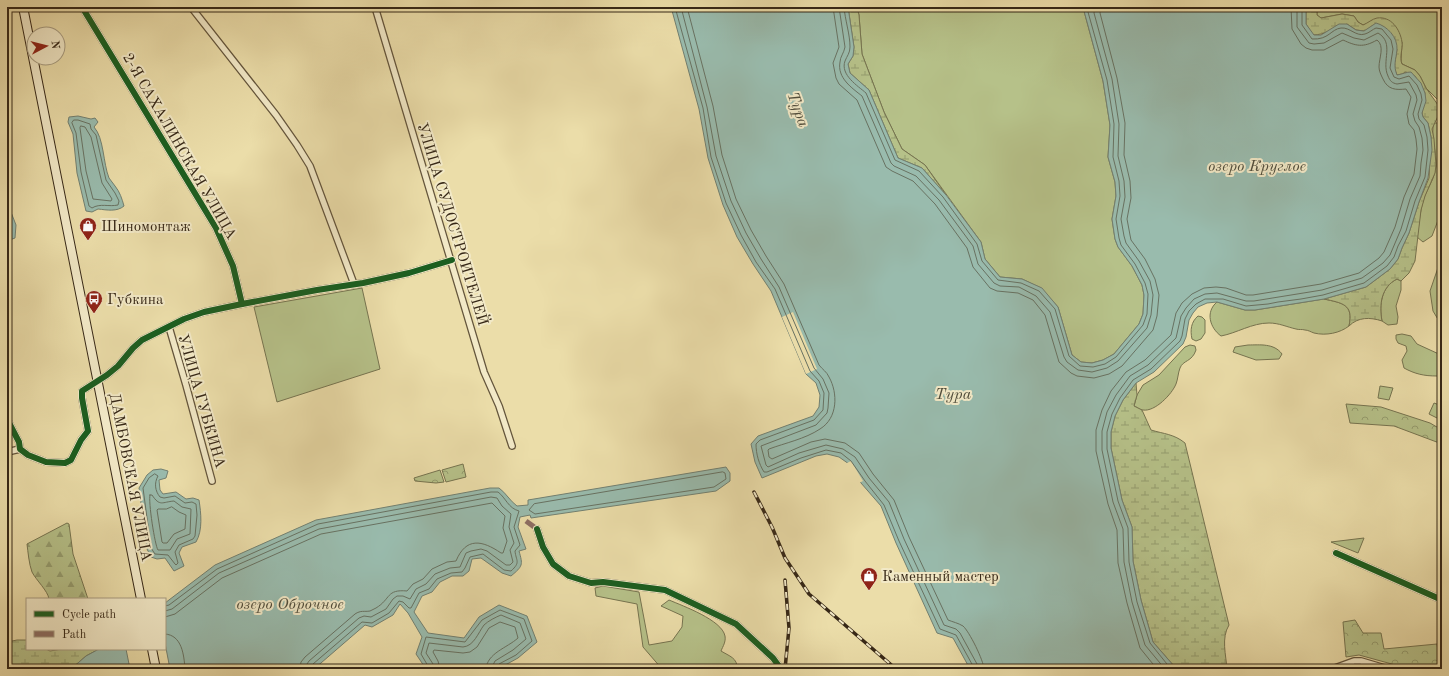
<svg xmlns="http://www.w3.org/2000/svg" width="1449" height="676" font-family="'Old Standard TT',serif">
	<defs>
		<pattern id="forest-firs" width="22" height="20" patternUnits="userSpaceOnUse"><rect width="22" height="20" fill="#b6c189"/><path d="M5 1l3.5 6h-7zM16 11l3.5 6h-7z" fill="#959d6f"/></pattern>
		<pattern id="wetland-marsh" width="20" height="14" patternUnits="userSpaceOnUse"><rect width="20" height="14" fill="#b6c189"/><path d="M1 5h8M5 5V1M11 12h8M15 12V8" fill="none" stroke="#959d6f"/></pattern>
		<pattern id="park-crowns" width="20" height="18" patternUnits="userSpaceOnUse"><rect width="20" height="18" fill="#b6c189"/><path d="M2 6a3 3 0 1 1 6 0M12 15a3 3 0 1 1 6 0" fill="none" stroke="#959d6f"/></pattern>
	</defs>
	<rect width="100%" height="100%" fill="#ebdda9"/>
	<filter id="stains"><feTurbulence type="fractalNoise" baseFrequency=".005" numOctaves="4"/><feColorMatrix values="0 0 0 0 .2 0 0 0 0 .09 0 0 0 0 .02 0 0 0 .5 -.17"/></filter>
	<radialGradient id="worn" r=".72"><stop offset=".6" stop-color="#630" stop-opacity="0"/><stop offset="1" stop-color="#630" stop-opacity=".3"/></radialGradient>
	<!-- grass -->
	<g fill="#b6c189" stroke="#767450">
		<path d="M857,7h229l-2,4 19,70 7,44 -2,32 7,25 1,14 -4,23 3,20 3,8 14,19 10,19 2,10 -1,19 -4,10 -25,30 -11,6 -11,3 -11,-1 -9,-7 -14,-48 -17,-19 -19,-9 -22,-2 -15,-18 -4,-17 -56,-77 -23,-16 -18,-37 -22,-58 -3,-39z"/>
		<path d="M1317,7h125v97l-16,-16 -6,-12 -5,-6 -13,-6 -1,-3 1,-19 -30,-22 -3,3 -6,2 -5,-3 -4,-6 -12,-2 -21,4 -4,-3z"/>
		<path d="M1434,123h8v87l-10,26 -9,6 -6,-5c2,-13 3,-27 7,-39 4,-11 11,-20 12,-32 1,-13 -6,-31 -2,-43z"/>
		<path d="M1442,256v70l-9,-15 -3,-20z"/>
		<path d="M1397,279l4,2v9l-5,16 2,11 -1,7 -9,1 -6,-4c-3,-16 -1,-34 15,-42z"/>
		<path d="M362,288l18,81 -103,33 -23,-95z"/>
		<path d="M1324,299c18,4 30,5 25,27 -9,7 -23,10 -35,7 -3,-1 -6,-3 -9,-3 -3,-1 -6,0 -9,-1 -9,-2 -17,-6 -27,-6 -17,0 -32,10 -48,13 -11,-8 -16,-24 -4,-34l28,8h10z"/>
		<path d="M1198,316l4,1 3,3v13l-4,6 -5,2 -4,-2c-2,-9 -1,-17 6,-23z"/>
		<path d="M1402,334l9,2 6,8 24,11 1,16 -5,5c-13,0 -22,-2 -33,-8l-2,-8 5,-9 -1,-5 -8,-3 -2,-4v-4z"/>
		<path d="M1190,345l5,1 1,4c-4,12 -13,10 -16,18 -2,5 -2,11 -4,16 -4,10 -21,28 -33,26 -3,0 -6,-3 -9,-4l3,-11 6,-10 16,-10 26,-28z"/>
		<path d="M1248,345c12,0 26,-2 34,9l-3,5 -23,1 -23,-8 2,-5z"/>
		<path d="M1380,386l13,2 -4,12 -11,-2z"/>
		<path d="M1434,403l8,3v8l-3,5 -10,-5z"/>
		<path d="M1364,538l-6,15 -27,-11z"/>
		<path d="M603,586l36,6 10,53 23,-4 10,-14 1,-11 -22,-10 8,-6c14,6 53,20 56,36 1,6 -2,10 -4,15 8,5 17,7 16,18h-75l-19,-22 -6,-43 -41,-8 -1,-8z"/>
	</g>
	<!-- forest -->
	<path fill="url(#forest-firs)" stroke="#767450" d="M67,523l2,1 4,30 15,45h-39c-1,-8 -13,-19 -17,-27 -3,-8 -4,-20 -5,-28z"/>
	<!-- wetland -->
	<g fill="url(#wetland-marsh)" stroke="#767450">
		<path d="M848,7h9l2,8 3,39 22,58 18,37 23,16 21,30 -24,-27 -24,-10 -29,-68 -19,-17 -2,-9 5,-8 1,-9z"/>
		<path d="M1306,7h11v8l4,3 21,-4 12,2 4,6 5,3c5,-2 9,-6 14,-7 14,-2 23,11 25,24 1,7 -3,15 0,22l13,6 5,6 6,12 12,17 1,9 -7,15 2,10 2,26 -1,8 -10,23 -4,14 -6,51 -6,12 -8,8 -4,-2c-16,8 -18,26 -15,42 -12,-4 -24,-4 -33,5 5,-22 -7,-23 -25,-27l42,-12 24,-18 8,-10 4,-11 7,-15 10,-31 10,-24 2,-41 -3,-14 -5,-6 -1,-4 3,-20 -10,-17 -9,-4 -4,2 -5,1 -3,-8 3,-18 -33,-18 -8,-1 -9,-6c-11,4 -23,11 -34,11l-7,-11z"/>
		<path d="M1136,383l1,12 -3,11 8,4 9,20c13,4 23,4 34,13l44,182c-8,13 -3,30 -2,44h-49l-4,-3 -21,-24 -12,-42 -8,-39 -1,-34 -10,-27 -11,-52v-16l4,-16 8,-16z"/>
		<path d="M17,640h10v9h19l4,2 12,-2h37l-13,7 -15,13h-64v-27z"/>
	</g>
	<!-- park -->
	<g fill="url(#park-crowns)" stroke="#767450">
		<path d="M1346,404l35,3 49,16 12,7v14l-48,-18 -44,-3z"/>
		<path d="M463,464l3,13 -20,5 -4,-12z"/>
		<path d="M440,470l4,12 -8,1 -21,-2 -1,-3z"/>
		<path d="M1355,620l8,13h18l3,16 53,-5 4,25h-31l-51,-14 -13,2 -3,-35z"/>
	</g>
	<!-- water -->
	<g fill="#99bbad" stroke="#728071">
		<path d="M671,7h177l6,40 -1,9 -5,8 2,9 19,17 29,68 24,10 24,27 35,47 4,17 15,18 22,2 20,9 16,19 14,48 9,7 11,1 11,-3 11,-6 25,-30 4,-10 1,-19 -2,-10 -10,-19 -14,-19 -3,-8 -3,-20 4,-23 -1,-14 -7,-25 2,-32 -7,-44 -19,-70 2,-4h192l2,2v-2h26v17l8,11h7l18,-11h8l9,6 8,1 12,-8c11,3 22,14 21,27 -1,10 -4,15 0,25 6,-1 9,-3 14,-3l10,11 4,10 1,8 -4,12 1,4 5,6 3,14 1,13 -4,28 -9,24 -10,31 -7,15 -4,11 -8,10 -24,18 -42,12 -69,11h-10l-28,-8 -10,1 -9,4 -5,6 -4,7 -3,17 -3,7 -29,28 -18,11 -13,17 -8,16 -4,16v16l11,52 10,27 1,34 8,39 12,42 21,24 4,3h-208l-17,-31 -16,-5 -41,-90 -15,-37 -20,-23 -12,-19 -10,-7 -12,-3 -11,2 -54,22 -7,-16 -4,-18 7,-8 55,-20 6,-9 1,-12 -4,-12 -10,-9 -35,-83 -18,-27 -16,-27 -14,-32 -15,-47 -9,-49z"/>
		<path d="M78,116l13,3 4,-1 3,4 -4,5c10,11 9,36 15,51 2,3 4,5 6,8 5,6 7,13 9,20 -7,6 -17,4 -26,3l-6,3 -6,-1 -9,-38 -4,-39 -5,-12 1,-5z"/>
		<path d="M7,202l9,23 -1,13 -8,3z"/>
		<path d="M726,467l4,6v8l-14,10 -185,27 -1,-3 -10,2 -2,10 8,22 -7,2c4,14 4,15 -8,25l-9,-3 -21,-15 -9,1 -3,12 -6,5h-11l-12,6 -8,10 -10,4 -8,16 14,21 36,5 15,-21 20,-12 28,11 10,26 -19,16 -20,11h-72l-10,-15 6,-17 -14,-24 -8,-9 -7,11 -21,12 -7,-2 -51,44h-144l-5,-26v-40l50,-38 101,-45 174,-32h9c7,5 11,13 18,18l11,-1v-5z"/>
		<path d="M161,469l7,2 -2,7 -7,2 1,10 3,4 13,-2 10,7 7,-1 6,2c2,13 4,30 -3,42l-14,5 -3,6 5,13 -10,5 -9,-13 -8,1 -6,-2 -4,-8 -8,-61 8,-13 6,-5z"/>
		<path d="M99,649h27l4,20h-59l15,-13z"/>
	</g>
	<!-- pier -->
	<g fill="#ebdda9">
		<path d="M793,312l24,57 -11,5 -24,-57z"/>
		<path d="M851,461l12,20 -4,2 -14,-19z"/>
	</g>
	<g fill="none" stroke-linecap="round" stroke-linejoin="round">
		<!-- shore -->
		<g stroke="#687262" stroke-width="1">
			<path d="M675,7l28,101 8,49 15,46 15,32 15,27 19,27 35,82 9,10 5,12 -1,17 -9,10 -54,20 -4,4c0,10 3,20 8,28h3l34,-14 25,-8 15,3 10,8 14,20 19,24 15,36 41,88 16,6 17,31v3"/>
			<path d="M681,7l26,100 9,49 15,45 15,32 15,26 18,28 35,81 9,11 6,14 -1,15 -1,5 -11,12 -55,21 5,19 2,2 31,-14 27,-8 17,4 12,8 14,21 20,24 15,37 40,86 12,4 4,4 17,31 1,5"/>
			<path d="M687,7l26,99 9,49 14,44 15,31 15,26 18,28 35,81c3,4 8,7 10,12 9,16 9,41 -9,52 -15,10 -35,14 -51,20l-1,1 1,7 3,2 39,-17 14,-3 20,4 14,10 14,21 21,26 15,37 39,83c5,2 10,3 15,6 6,5 21,35 21,43"/>
			<path d="M833,7l6,40 -6,16 3,15 3,6 18,16 29,67 6,4 21,10 22,23 32,44 6,19 17,21 7,3 21,2 15,7 12,15 14,47 12,11 6,3 17,2 15,-4 13,-8 31,-36 4,-14 2,-21 -4,-16 -10,-20 -14,-19 -1,-5 -3,-16 4,-21 -1,-17 -6,-26 1,-32 -8,-45 -17,-65 1,-6"/>
			<path d="M839,7l6,40c-1,6 -5,10 -5,15 -3,16 12,26 22,34l29,67 3,3 22,10 23,24 34,46 5,18 16,19 6,3 19,1 17,9 14,16 14,45 3,5 11,8 14,2 15,-4 11,-7 29,-33 4,-13 2,-20 -3,-14 -11,-20 -13,-18 -2,-7 -3,-17 4,-22 -1,-16 -6,-25 1,-32 -7,-45 -18,-66 1,-6"/>
			<path d="M844,7c1,13 6,27 6,40 0,6 -3,9 -5,14 -5,14 13,25 21,32l29,67 24,11 24,26 34,47 5,17 16,19 23,3 18,8 16,18 14,47 11,10 13,1 12,-3 11,-7 27,-32 4,-11 1,-20 -3,-11 -10,-19 -14,-19 -2,-7 -3,-19 4,-23 -1,-15 -6,-24 1,-33 -7,-44 -19,-68 1,-5"/>
			<path d="M74,120h4l12,4 1,5 5,6 10,45 9,13 4,8 -1,4c-9,2 -18,-2 -26,3l-3,-2 -8,-34 -5,-39 -4,-10z"/>
			<path d="M81,126l4,1 6,10 11,46 10,16 -1,2 -18,-2 -7,-28 -6,-43z"/>
			<path d="M723,472l2,1 1,6 -12,8 -179,27 -6,-4 5,-6z"/>
			<path d="M155,474l3,2c-4,7 -3,15 2,21l4,1 11,-2 10,7 7,-1 4,2 1,11 -2,21 -2,3 -14,6 -4,7 3,11 -2,2 -1,-1 -7,-9 -13,-1 -4,-6 -8,-60 6,-10z"/>
			<path d="M150,495h2c8,12 10,7 22,6l8,6 9,2 -1,25 -13,5 -7,11h-12c-3,-4 -10,-49 -8,-55z"/>
			<path d="M172,507l7,5 7,3 -1,14 -11,5 -7,9h-4l-1,-1 -5,-32 1,-1h8z"/>
			<path d="M165,606l4,-1 48,-36 101,-45 173,-32h7c8,6 10,16 21,19l-5,16 6,18 -5,6c1,10 6,11 -4,20l-7,-1 -21,-16 -13,3 -5,11 -3,4 -11,1 -14,6 -8,10 -10,4 -8,15h-2l-6,-6 -4,-1 -10,12 -17,10 -10,-1 -49,42 -2,5"/>
			<path d="M165,611l7,-2 47,-36 100,-44 172,-32 6,1 5,8 9,8 -2,13 5,16 -4,7 3,12 -3,3h-4l-19,-14 -6,-2 -10,2 -5,2 -6,14 -10,1 -15,6 -9,10 -10,5 -6,10 -7,-3h-6l-4,3 -7,10 -15,8 -7,-1 -5,2 -50,43 -2,3 -1,5"/>
			<path d="M165,617l10,-3 47,-36 99,-44 171,-31 13,13 -2,12 4,13 -4,12h-2c-19,-13 -35,-16 -45,8l-9,1 -15,7 -9,10 -10,5 -6,7c-21,-2 -16,8 -31,17 -2,1 -4,2 -6,3 -6,1 -9,-1 -15,3l-50,43 -4,5 -1,7"/>
			<path d="M165,634c17,1 19,21 20,35"/>
			<path d="M429,669l-1,-3 -7,-12 5,-17 39,5 17,-22 18,-10 24,9 8,22 -16,14 -17,9 -2,5"/>
			<path d="M434,669l-1,-5 -7,-11 3,-10 34,4c11,-1 15,-14 21,-22 4,-4 12,-8 17,-10l19,8 6,16 -13,11 -18,11 -2,4 -1,4"/>
			<path d="M440,669l-2,-8 -5,-9 1,-2 29,3 7,-1 7,-5 12,-19 11,-6 15,5 3,11c-11,10 -31,15 -32,31"/>
			<path d="M1157,669l-17,-21 -13,-45 -9,-40 -1,-33 -9,-26 -12,-53v-21l6,-20 9,-19 15,-19 19,-12 26,-25 5,-22 6,-10 10,-9 12,-6 12,-1 10,1 20,7h7l68,-11 38,-11 20,-15 5,-6 11,-25 9,-30 10,-23 3,-25 -1,-10 -2,-9 -5,-6 -2,-10 4,-17 -5,-8c-10,1 -18,1 -23,-10 -2,-4 -4,-8 -4,-12 0,-9 6,-21 -2,-27 -14,8 -21,6 -34,0l-19,10h-12l-6,-2 -5,-4 -9,-15 -1,-22"/>
			<path d="M1165,669l-20,-24 -13,-43 -8,-40 -1,-33 -10,-27 -11,-52v-19l5,-19 9,-17 14,-19 18,-11 28,-27 5,-22 5,-8 8,-9 11,-5 12,-1 29,8h8l68,-11 40,-12 21,-15 7,-8 11,-26 9,-30 10,-23 1,-13 2,-13 -1,-12 -3,-11 -4,-6 -2,-7 4,-14 -1,-5 -7,-13 -12,2c-5,-1 -7,-3 -9,-8 -7,-15 7,-33 -10,-43l-14,7 -10,-2 -12,-5 -18,10 -10,1 -5,-1 -12,-16v-20"/>
			<path d="M1171,669l-21,-26 -13,-41 -8,-40 -1,-34 -10,-27 -11,-52v-17l5,-18 8,-16 13,-18 18,-11 29,-28 2,-5 3,-17 4,-8 7,-7 9,-5h18l23,7 22,-2 10,-2 23,-3 22,-4 41,-12 23,-17 7,-9 4,-11 8,-15 9,-30 10,-24 3,-27 -1,-13 -3,-12 -5,-6 -1,-5 4,-14 -1,-6 -4,-9 -8,-9 -10,3 -5,-2 -4,-9 3,-19 -2,-9 -9,-11 -6,-1c-3,1 -7,5 -11,6 -9,3 -15,-7 -24,-6 -10,1 -12,12 -29,11l-10,-14v-18"/>
		</g>
		<defs>
			<g id="street">
				<path d="M82,7l134,221 17,38 9,38"/>
				<path d="M191,7l85,108 21,30 13,21 44,118"/>
				<path d="M375,7l109,365 15,34 13,40"/>
				<path d="M169,327l17,58 26,96"/>
				<path d="M7,419l12,23 1,7 8,6 18,7 19,1 6,-3 10,-20 7,-9 -6,-33v-7l25,-16 11,-9 15,-18 9,-8 42,-21 20,-7 38,-8 75,-14 46,-7 46,-10 43,-13"/>
				<path d="M7,452l13,-3"/>
				<path d="M537,529l6,18 10,17 16,12 22,7 12,-1 62,8 71,34 37,34 8,11"/>
				<path d="M1336,553l106,47"/>
				<path d="M1332,669l22,-8h7l27,8"/>
			</g>
			<g id="secondary">
				<path d="M23,7l118,592"/>
				<path d="M152,649l4,20"/>
			</g>
		</defs>
		<!-- street casing -->
		<use href="#street" stroke="#64553c" stroke-width="8"/>
		<!-- secondary casing -->
		<use href="#secondary" stroke="#372817" stroke-width="10"/>
		<!-- street -->
		<use href="#street" stroke="#f2e9c7" stroke-width="5.5"/>
		<!-- secondary -->
		<use href="#secondary" stroke="#f2e9c7" stroke-width="8"/>
		<defs>
			<g id="rail">
				<path d="M754,492l18,35 13,31 24,36 87,75"/>
				<path d="M785,580l4,48 -4,41"/>
			</g>
		</defs>
		<!-- rail casing -->
		<use href="#rail" stroke="#372817" stroke-width="3.5"/>
		<!-- rail -->
		<use href="#rail" stroke="#f2e9c7" stroke-width="2" stroke-dasharray="6" stroke-linecap="butt"/>
		<!-- quiet -->
		<path stroke="#8d6e63" stroke-width="5" stroke-dasharray="10 5" stroke-linecap="butt" d="M526,521l11,8"/>
		<defs>
			<g id="cycleway">
				<path d="M82,7l134,221 17,38 9,38"/>
				<path d="M7,419l12,23 1,7 8,6 18,7 19,1 6,-3 10,-20 7,-9 -6,-33v-7l25,-16 11,-9 15,-18 9,-8 42,-21 20,-7 38,-8 75,-14 46,-7 46,-10 43,-13"/>
				<path d="M537,529l6,18 10,17 16,12 22,7 12,-1 62,8 71,34 37,34 8,11"/>
				<path d="M1336,553l106,47"/>
			</g>
		</defs>
		<!-- cycleway casing -->
		<use href="#cycleway" stroke="#f2e9c7" stroke-width="8"/>
		<!-- cycleway -->
		<use href="#cycleway" stroke="#1b5e20" stroke-width="6"/>
	</g>
	<!-- icons -->
	<defs>
		<symbol id="shop-pin" viewBox="-11 -11 22 30"><path d="M0 17L-7.5 6A9.5 9.5 0 1 1 7.5 6Z" fill="#8f2418" stroke="#f2e9c7"/><path d="M-5-2.5h2.3a2.7 3.5 0 0 1 5.4 0H5L5.5 6h-11ZM-1.5-2.5h3a1.5 2.3 0 0 0-3 0Z" fill="#fff"/></symbol>
		<symbol id="bus-pin" viewBox="-11 -11 22 30"><path d="M0 17L-7.5 6A9.5 9.5 0 1 1 7.5 6Z" fill="#8f2418" stroke="#f2e9c7"/><path d="M-5-6H5V4H4V6H2V4H-2V6H-4V4H-5ZM-3.5-4V0h7V-4ZM-3.5 1.2v1.5H-2V1.2ZM2 1.2v1.5H3.5V1.2Z" fill="#fff"/></symbol>
	</defs>
	<g fill-rule="evenodd">
		<use href="#shop-pin" x="78" y="216" width="20" height="27"/>
		<use href="#bus-pin" x="84" y="289" width="20" height="27"/>
		<use href="#shop-pin" x="859" y="566" width="20" height="27"/>
	</g>
	<g text-anchor="middle" stroke-width="4" stroke-linejoin="round" paint-order="stroke">
		<!-- street labels -->
		<g font-size="15" fill="#372817" stroke="#f2e9c7">
			<text transform="translate(180 146) rotate(60)" y="5">2-Я САХАЛИНСКАЯ УЛИЦА</text>
			<text transform="translate(453 224) rotate(73)" y="5">УЛИЦА СУДОСТРОИТЕЛЕЙ</text>
			<text transform="translate(202 401) rotate(74)" y="5">УЛИЦА ГУБКИНА</text>
			<text transform="translate(131 477) rotate(79)" y="5">ДАМБОВСКАЯ УЛИЦА</text>
		</g>
		<!-- poi labels -->
		<g font-size="15" fill="#372817" stroke="#f2e9c7" text-anchor="start">
			<text x="101" y="231">Шиномонтаж</text>
			<text x="107" y="304">Губкина</text>
			<text x="882" y="581">Каменный мастер</text>
		</g>
		<!-- water labels -->
		<g font-size="16" font-style="italic" fill="#504d3c" stroke="#f2e9c7">
			<text transform="translate(799 109) rotate(70)" y="6">Тура</text>
			<text x="1257" y="171">озеро Круглое</text>
			<text x="953" y="399">Тура</text>
			<text x="290" y="609">озеро Оброчное</text>
		</g>
	</g>
	<!-- margin -->
	<rect width="1449" height="676" fill="none" stroke="#ebdda9" stroke-width="24"/>
	<rect x="8" y="8" width="1433" height="660" fill="none" stroke="#372817" stroke-width="2"/>
	<rect x="12" y="12" width="1425" height="652" fill="none" stroke="#372817"/>
	<!-- legend -->
	<rect x="26" y="598" width="140" height="52" fill="#f2e9c7" stroke="#a79c81"/>
	<rect x="34" y="611" width="20" height="6" fill="#1b5e20" stroke="#a79c81"/>
	<text x="62" y="618" font-size="12" fill="#372817">Cycle path</text>
	<rect x="34" y="631" width="20" height="6" fill="#8d6e63" stroke="#a79c81"/>
	<text x="62" y="638" font-size="12" fill="#372817">Path</text>
	<!-- north arrow -->
	<g transform="translate(46 46) rotate(83)"><circle r="19" fill="#f2e9c7" stroke="#a79c81"/>
	<path d="M0-3L7 15L0 10L-7 15Z" fill="#8f2418"/>
	<text y="-6" font-size="11" font-weight="bold" text-anchor="middle" fill="#372817">N</text>
	</g>
	<rect width="100%" height="100%" filter="url(#stains)"/>
	<rect width="100%" height="100%" fill="url(#worn)"/>
</svg>
